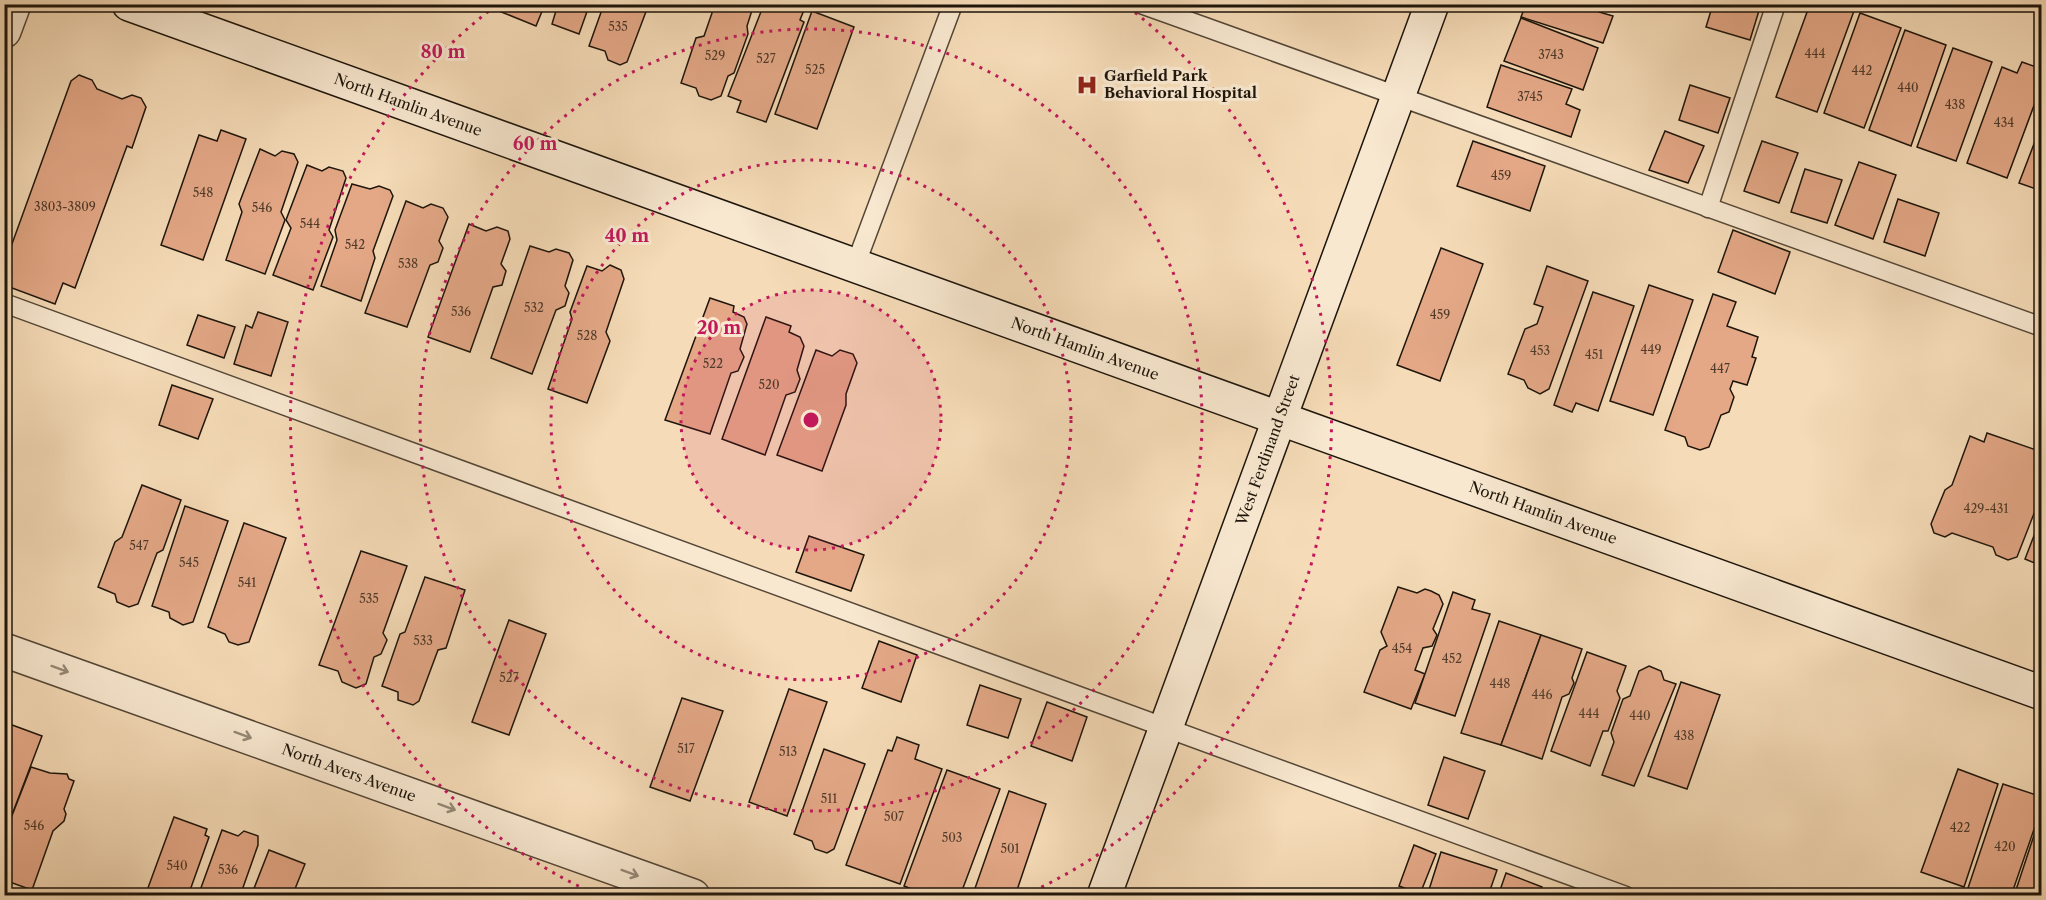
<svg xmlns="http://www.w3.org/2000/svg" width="2046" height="900" font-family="'Libre Caslon Text',serif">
	<rect width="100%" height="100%" fill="#f5dbb7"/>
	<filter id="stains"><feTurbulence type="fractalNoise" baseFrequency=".00333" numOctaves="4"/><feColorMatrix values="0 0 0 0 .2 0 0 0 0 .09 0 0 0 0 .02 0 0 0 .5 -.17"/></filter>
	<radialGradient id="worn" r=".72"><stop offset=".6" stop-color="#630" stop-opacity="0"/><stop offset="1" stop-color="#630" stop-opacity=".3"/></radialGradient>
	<!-- building -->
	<g fill="#e4a887" stroke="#1d150b" stroke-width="1.5">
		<path d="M496,4h49l-9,22 -42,-17z"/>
		<path d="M558,4h37l-1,4 -5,-2 -10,28 -27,-10z"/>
		<path d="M604,4h51l-8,5 -20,53 -7,3 -12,-5 -3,-9 -16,-5z"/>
		<path d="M709,4h45l-7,22 1,8 -14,39 -6,3 -7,20 -10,4 -12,-4 -3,-8 -15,-5 15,-45 8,-2 8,-23z"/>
		<path d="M764,4l42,1 -6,15 4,2 -38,100 -29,-10 4,-11 -13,-5z"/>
		<path d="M1526,4h75l-2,8 14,4 -10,27 -82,-26z"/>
		<path d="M1713,4h48l-11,36 -44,-13z"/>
		<path d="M1810,4h26l18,7 -37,101 -41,-15z"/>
		<path d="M812,11l42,16 -37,102 -42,-15z"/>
		<path d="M1860,13l41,15 -37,100 -40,-15z"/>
		<path d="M1521,18l77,30 -15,42 -79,-29z"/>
		<path d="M1905,30l41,15 -35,101 -42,-16z"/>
		<path d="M1953,48l39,14 -36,99 -39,-14z"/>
		<path d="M2022,62l20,7v15l-35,94 -40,-15 35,-96 15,6z"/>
		<path d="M1501,65l71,24 -6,15 14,6 -9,27 -84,-30z"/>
		<path d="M79,75l13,5 5,9 25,10 10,-4 9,3 5,9 -14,41 -5,-2 -52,142 -12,-5 -8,21 -51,-19v-19l67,-185z"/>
		<path d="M1690,85l40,13 -12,35 -39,-13z"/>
		<path d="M2042,123v68l-23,-8z"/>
		<path d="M221,130l25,9 -43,121 -42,-15 38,-110 18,6z"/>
		<path d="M1665,131l39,15 -16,37 -39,-13z"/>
		<path d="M1473,141l72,25 -15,45 -73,-25z"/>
		<path d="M1762,141l36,12 -19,50 -35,-12z"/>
		<path d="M260,149l15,7 7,-5 12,3 4,8 -17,50 4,8 -20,54 -39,-14 16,-48 -3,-8z"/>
		<path d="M1859,162l37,13 -23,64 -38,-14z"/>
		<path d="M307,165l15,6 7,-4 14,4 3,7 -17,52 4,7 -20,53 -40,-15 18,-47 -5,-8z"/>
		<path d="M1805,169l37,11 -15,43 -36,-11z"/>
		<path d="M352,184l18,5 9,-3 11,4 3,6 -20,55 2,7 -14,43 -40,-15 16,-46 -2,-10z"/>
		<path d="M1898,199l41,14 -14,43 -41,-14z"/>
		<path d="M406,201l17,7 8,-4 12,4 5,9 -9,24 4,7 -5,14 -8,3 -23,62 -42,-14z"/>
		<path d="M469,224l17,7 11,-4 11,4 2,8 -9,25 5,7 -4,14 -9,2 -23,65 -42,-15z"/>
		<path d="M1733,230l57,22 -15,42 -57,-22z"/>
		<path d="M530,246l19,6 7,-3 13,4 4,7 -8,26 4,7 -4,13 -9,4 -24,64 -41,-16z"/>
		<path d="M1441,248l42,16 -43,117 -43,-16z"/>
		<path d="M610,265l11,5 3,9 -18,53 4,9 -23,62 -39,-14 24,-70 -2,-7 17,-46 15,5z"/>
		<path d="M1547,266l41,15 -39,108 -9,5 -12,-6 -4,-8 -16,-6 17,-45 12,-5 6,-17 -9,-3z"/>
		<path d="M1649,285l44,15 -40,115 -43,-14z"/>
		<path d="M1593,292l41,14 -36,105 -22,-8 -4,9 -18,-7z"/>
		<path d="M1713,294l23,8 -9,24 31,11 -6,20 4,1 -9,27 -14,-4 -3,8 4,8 -5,15 -8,3 -12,32 -9,3 -12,-4 -3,-9 -20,-7z"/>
		<path d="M710,298l24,8 -1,6 11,5 3,7 -7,25 4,8 -6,14 -7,2 -21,61 -45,-14z"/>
		<path d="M258,312l30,10 -17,54 -37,-12 12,-39 6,3z"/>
		<path d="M198,315l37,12 -11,31 -37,-13z"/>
		<path d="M766,317l25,9 -2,6 11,5 4,9 -7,24 3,9 -5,13 -9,3 -21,60 -43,-16z"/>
		<path d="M816,350l16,6 8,-6 13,4 4,9 -11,31v11l-24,66 -45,-16z"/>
		<path d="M172,385l41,14 -15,40 -39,-14z"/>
		<path d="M1987,433l55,19 -5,14 5,1v26l-25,64 -9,3 -12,-5 -3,-8 -41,-14 -7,4 -11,-4 -3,-9 14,-34 7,-5 18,-49 14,6z"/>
		<path d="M142,485l39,15 -18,50 -6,3 -19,51 -9,3 -12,-5 -2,-8 -17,-7 17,-45 7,-5z"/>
		<path d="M185,506l43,15 -35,101 -10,3 -13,-7 -1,-6 -17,-6z"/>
		<path d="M2042,515v51l-17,-7z"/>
		<path d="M244,523l42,15 -37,104 -11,3 -9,-3 -4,-8 -17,-7z"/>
		<path d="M809,536l55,19 -13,36 -55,-19z"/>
		<path d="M361,551l46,15 -24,67 4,7 -6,14 -7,3 -8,27 -10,4 -14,-6 -4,-11 -19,-6z"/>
		<path d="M425,577l40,13 -19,58 -8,2 -19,51 -6,4 -15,-5v-8l-16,-6 18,-52 5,-2z"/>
		<path d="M1398,587l19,6 8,-4 6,2 8,4 4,9 -10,25 4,6 -5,11 -9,2 -8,22 10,4 -14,35 -47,-17 16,-42 7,-4 -6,-14z"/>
		<path d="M1453,592l22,8 -3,9 18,5 -35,102 -40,-13z"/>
		<path d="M509,620l37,14 -37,101 -37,-13z"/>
		<path d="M1499,621l42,14 -40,110 -40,-12z"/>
		<path d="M1541,635l41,14 -10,29 2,5 -5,11 -7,3 -20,62 -41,-14z"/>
		<path d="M879,641l38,14 -16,47 -39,-14z"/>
		<path d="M1587,652l39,14 -9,25 3,7 -12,33h-5l-13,35 -39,-15z"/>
		<path d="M1649,666l12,5 3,9 12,4 -42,102 -32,-11 12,-33 -3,-9 12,-34 7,-3 9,-25z"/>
		<path d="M1681,682l39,13 -33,94 -39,-13z"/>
		<path d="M980,685l41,14 -13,39 -41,-13z"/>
		<path d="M789,689l38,13 -40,114 -38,-14z"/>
		<path d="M682,698l41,13 -33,90 -40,-14z"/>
		<path d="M1047,702l40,15 -15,44 -41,-15z"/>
		<path d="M4,722l38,14 -38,100z"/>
		<path d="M897,737l22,8 -4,14 27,10 -42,115 -54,-19 42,-115 4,1z"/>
		<path d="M824,749l41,15 -31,85 -7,4 -12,-4 -3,-8 -18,-7z"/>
		<path d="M1444,757l41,14 -17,48 -40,-14z"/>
		<path d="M31,767l19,6 17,1 2,5 5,2 -10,28 2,5 -2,7 -11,10 -21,59 -28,-10v-44z"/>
		<path d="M1958,769l40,15 -34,103 -43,-15z"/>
		<path d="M947,770l53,19 -40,107h-31l-25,-10z"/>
		<path d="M2003,784l39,13v9l-31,90h-22l-21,-8z"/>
		<path d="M1009,791l37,13 -31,92h-37l-5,-2z"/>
		<path d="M2041,814l1,82h-28z"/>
		<path d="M174,817l33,12 -2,6 4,2 -21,59h-43z"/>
		<path d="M222,830l16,6 6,-5 14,5v9l-18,51h-42z"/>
		<path d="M1414,845l22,9 -16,40 -21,-8z"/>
		<path d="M269,850l36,14 -10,25 4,7h-48z"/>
		<path d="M1441,852l56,18 -9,26h-61z"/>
		<path d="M1506,873l36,14 -4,9h-40z"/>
	</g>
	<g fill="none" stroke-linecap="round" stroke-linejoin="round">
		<defs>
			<g id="lane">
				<path d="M1141,4l901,323"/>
				<path d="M1708,208l68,-204"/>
				<path d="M855,266l98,-262"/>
				<path d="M4,303l1622,593"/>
			</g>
			<g id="street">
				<path d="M4,31l10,-27"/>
				<path d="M4,650l689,246"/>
			</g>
			<g id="secondary">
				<path d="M129,4l1913,689"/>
				<path d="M1104,896l328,-892"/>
			</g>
		</defs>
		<!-- lane casing -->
		<use href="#lane" stroke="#534636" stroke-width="21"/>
		<!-- street casing -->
		<use href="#street" stroke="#534636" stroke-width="36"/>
		<!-- secondary casing -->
		<use href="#secondary" stroke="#1d150b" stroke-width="36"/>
		<!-- lane -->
		<use href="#lane" stroke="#f8e8d0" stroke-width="18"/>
		<!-- street -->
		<use href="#street" stroke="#f8e8d0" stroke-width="33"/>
		<!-- secondary -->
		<use href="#secondary" stroke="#f8e8d0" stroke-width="33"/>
	</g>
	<!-- one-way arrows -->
	<defs><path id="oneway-shaft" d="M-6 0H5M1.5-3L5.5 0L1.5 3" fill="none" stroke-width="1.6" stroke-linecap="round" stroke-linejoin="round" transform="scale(1.5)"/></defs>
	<g stroke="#958977">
		<use href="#oneway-shaft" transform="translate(60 669) rotate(20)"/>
		<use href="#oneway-shaft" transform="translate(243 735) rotate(20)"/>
		<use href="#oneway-shaft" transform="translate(447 807) rotate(20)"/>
		<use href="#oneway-shaft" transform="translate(630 873) rotate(20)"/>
	</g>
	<!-- distance rings -->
	<circle cx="811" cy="420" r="130" fill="#c2185b" fill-opacity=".12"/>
	<g fill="none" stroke="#c2185b" stroke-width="3" stroke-dasharray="3 6">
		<circle cx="811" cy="420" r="130"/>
		<circle cx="811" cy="420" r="260"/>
		<circle cx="811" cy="420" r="391"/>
		<path d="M595 894A521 521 0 0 1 494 7M1128 7A521 521 0 0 1 1027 894"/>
	</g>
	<!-- icons -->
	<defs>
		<symbol id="hospital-bare" viewBox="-9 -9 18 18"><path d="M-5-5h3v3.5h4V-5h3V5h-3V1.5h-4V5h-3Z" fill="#8f2418" stroke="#f8e8d0" stroke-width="2.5" paint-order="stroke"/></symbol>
	</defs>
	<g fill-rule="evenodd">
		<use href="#hospital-bare" x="1072" y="70" width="30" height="30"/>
	</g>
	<g text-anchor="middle" stroke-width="6" stroke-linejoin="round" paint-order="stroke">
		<!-- number labels -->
		<g font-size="12" fill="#4f3a2a">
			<text x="618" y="31">535</text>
			<text x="1815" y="58">444</text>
			<text x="1551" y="59">3743</text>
			<text x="715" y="60">529</text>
			<text x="766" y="63">527</text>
			<text x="815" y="74">525</text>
			<text x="1862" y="75">442</text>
			<text x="1908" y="92">440</text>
			<text x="1530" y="101">3745</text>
			<text x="1955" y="109">438</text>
			<text x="2004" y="127">434</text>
			<text x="1501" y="180">459</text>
			<text x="203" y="197">548</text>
			<text x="65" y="211">3803-3809</text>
			<text x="262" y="212">546</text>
			<text x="310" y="228">544</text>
			<text x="355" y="249">542</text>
			<text x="408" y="268">538</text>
			<text x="534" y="312">532</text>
			<text x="461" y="316">536</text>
			<text x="1440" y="319">459</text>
			<text x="587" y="340">528</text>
			<text x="1651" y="354">449</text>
			<text x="1540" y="355">453</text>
			<text x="1594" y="359">451</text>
			<text x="713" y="368">522</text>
			<text x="1720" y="373">447</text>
			<text x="769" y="389">520</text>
			<text x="1986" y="513">429-431</text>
			<text x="139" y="550">547</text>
			<text x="189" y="567">545</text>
			<text x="247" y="587">541</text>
			<text x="369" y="603">535</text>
			<text x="423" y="645">533</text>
			<text x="1402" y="653">454</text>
			<text x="1452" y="663">452</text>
			<text x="509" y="682">527</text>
			<text x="1500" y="688">448</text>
			<text x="1542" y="699">446</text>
			<text x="1589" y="718">444</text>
			<text x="1640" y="720">440</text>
			<text x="1684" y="740">438</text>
			<text x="686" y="753">517</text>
			<text x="788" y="756">513</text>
			<text x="829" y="803">511</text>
			<text x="894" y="821">507</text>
			<text x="34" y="830">546</text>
			<text x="1960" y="832">422</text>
			<text x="952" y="842">503</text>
			<text x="2005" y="851">420</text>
			<text x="1010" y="853">501</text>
			<text x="177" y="870">540</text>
			<text x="228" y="874">536</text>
		</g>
		<!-- poi labels -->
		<g font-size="15" font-weight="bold" fill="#1d150b" stroke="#f8e8d0" text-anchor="start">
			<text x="1104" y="81">Garfield Park<tspan x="1104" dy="17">Behavioral Hospital</tspan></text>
		</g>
		<!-- street labels -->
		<g font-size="15" fill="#1d150b" stroke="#f8e8d0">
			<text transform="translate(408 105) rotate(20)" y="5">North Hamlin Avenue</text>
			<text transform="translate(1085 349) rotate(20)" y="5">North Hamlin Avenue</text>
			<text transform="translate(1268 450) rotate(-70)" y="5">West Ferdinand Street</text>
			<text transform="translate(1543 513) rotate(20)" y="5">North Hamlin Avenue</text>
			<text transform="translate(349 773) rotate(20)" y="5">North Avers Avenue</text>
		</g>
	</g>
	<circle cx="811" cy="420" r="9" fill="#c2185b" stroke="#f8e8d0" stroke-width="3"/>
	<g font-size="18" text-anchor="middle" font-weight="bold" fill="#c2185b" stroke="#f8e8d0" stroke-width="6" stroke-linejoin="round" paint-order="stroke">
		<text x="443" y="58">80 m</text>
		<text x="535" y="150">60 m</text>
		<text x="627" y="242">40 m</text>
		<text x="719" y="334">20 m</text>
	</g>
	<!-- margin -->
	<rect width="2046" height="900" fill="none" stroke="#f5dbb7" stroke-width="24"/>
	<rect x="6" y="6" width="2034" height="888" fill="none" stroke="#1d150b" stroke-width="3"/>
	<rect x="12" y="12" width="2022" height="876" fill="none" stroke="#1d150b" stroke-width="1.5"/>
	<rect width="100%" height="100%" filter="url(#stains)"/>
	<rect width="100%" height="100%" fill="url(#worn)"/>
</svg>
